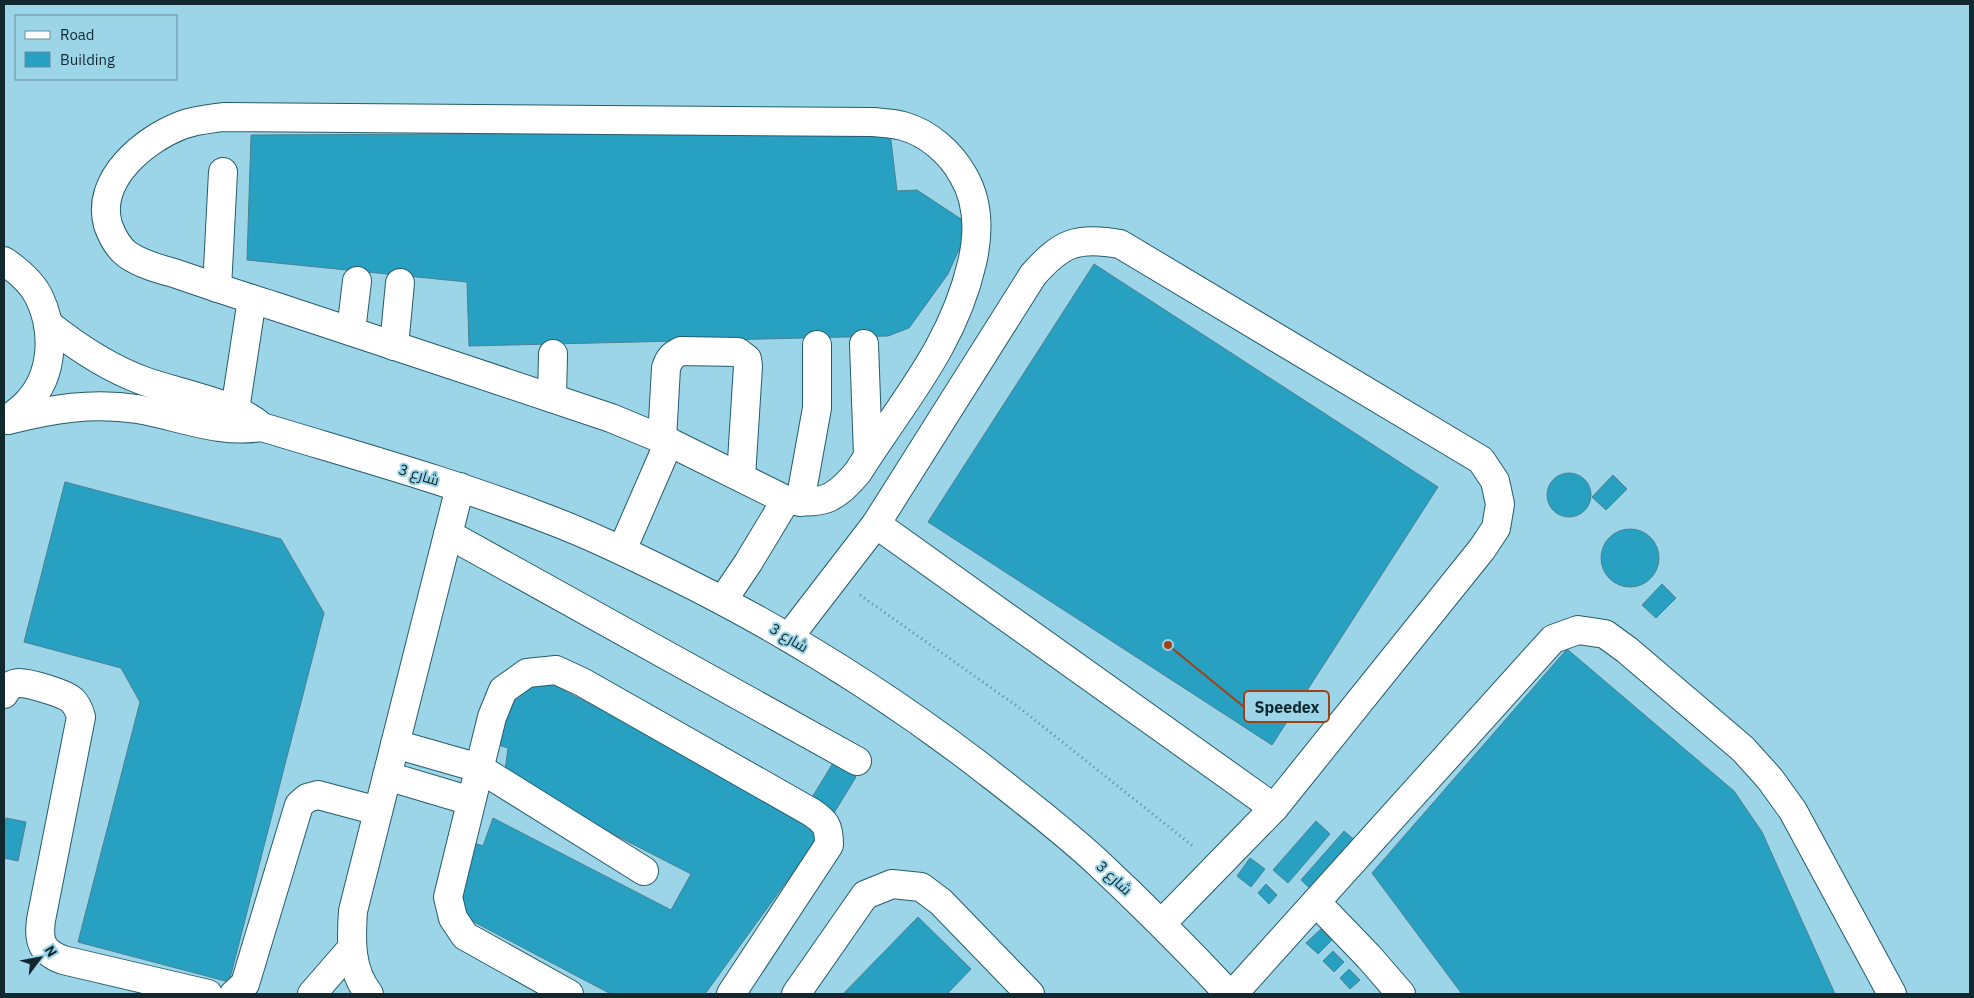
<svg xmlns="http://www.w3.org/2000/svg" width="1974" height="998" font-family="'IBM Plex Sans',Cairo,sans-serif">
	<rect width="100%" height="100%" fill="#9cd4e8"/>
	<!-- building -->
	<g fill="#27a0c1" stroke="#4b8193">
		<path d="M890,132l7,59 20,-1 53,35 -22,49 -39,54 -21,8 -419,10 -2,-64 -220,-22 4,-125z"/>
		<path d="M1094,264l344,223 -166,258 -344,-223z"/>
		<circle cx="1569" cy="495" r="22"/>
		<path d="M1613,475l14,14 -21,21 -14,-13z"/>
		<path d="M65,482l216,57 43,74 -95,369 -151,-40 62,-240 -19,-34 -97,-26z"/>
		<circle cx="1630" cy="558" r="29"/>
		<path d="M1662,584l14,14 -20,20 -14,-13z"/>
		<path d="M1567,649l167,142 28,41 73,162h-373l-90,-121z"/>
		<path d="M542,679l284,148 -121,167h-94l-156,-82 16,-70 12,4 10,-28 178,92 20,-36 -187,-96 4,-30 -13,-4 11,-48z"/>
		<path d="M833,763l23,14 -22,36 -23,-14z"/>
		<path d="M6,818l20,4 -8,39 -14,-3v-26z"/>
		<path d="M1316,821l14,13 -42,49 -15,-13z"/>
		<path d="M1344,831l15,13 -43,50 -15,-14z"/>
		<path d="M1250,858l15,11 -14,18 -14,-11z"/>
		<path d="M1266,884l11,11 -8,9 -11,-11z"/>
		<path d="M918,917l53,52 -24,25h-104z"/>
		<path d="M1321,929l11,11 -14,14 -12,-11z"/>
		<path d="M1333,951l11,11 -10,10 -11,-11z"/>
		<path d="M1349,969l11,11 -10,9 -10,-11z"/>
	</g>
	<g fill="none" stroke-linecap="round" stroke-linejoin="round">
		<defs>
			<g id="minor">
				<path d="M223,117l650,5c9,1 20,1 30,4 25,7 47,26 60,49 16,27 16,58 9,88 -19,83 -70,139 -114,209 -23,28 -36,33 -72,28l-117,-58 -58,-24c-113,-38 -227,-76 -340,-113 -33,-10 -65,-21 -97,-32 -15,-4 -33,-9 -46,-18 -10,-7 -16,-19 -20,-30 -13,-46 37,-86 74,-100 13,-5 27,-6 41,-8z"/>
				<path d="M4,261c13,9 28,21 35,36 16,33 15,77 -11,105 -6,7 -14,12 -21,18"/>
				<path d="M217,288l6,-116"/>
				<path d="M48,324c30,24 60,44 96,57 36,13 90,21 118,46 95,29 190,55 283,91 43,16 84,36 125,56 108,53 210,116 306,189 41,32 82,63 120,98 46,43 90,87 133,133"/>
				<path d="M351,331l6,-50"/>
				<path d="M864,344l4,111"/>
				<path d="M394,346l6,-63"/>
				<path d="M552,398l1,-44"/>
				<path d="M235,410l17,-111"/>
				<path d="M8,420c43,-11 85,-18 129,-11 43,7 81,25 125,18"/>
				<path d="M662,439l4,-71c3,-9 6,-13 15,-17l57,1 9,7 1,7 -7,111"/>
				<path d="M800,502l17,-94v-63"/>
				<path d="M876,524l398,284"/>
				<path d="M448,534l409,227"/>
				<path d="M622,550l47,-108"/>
				<path d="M723,600l25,-37 38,-63"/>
				<path d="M789,637l87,-113 157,-249c28,-32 44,-39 87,-31l361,216 14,21 5,23 -4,24 -14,21 -208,259 -112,115"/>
				<path d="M4,694c3,-6 8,-11 15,-11 10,0 45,10 53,17 5,5 7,9 9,17l-40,203c-3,22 1,32 22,40l145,34"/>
				<path d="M395,744l84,24 165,103"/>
				<path d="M387,776l84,25"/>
				<path d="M1316,902l53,55 32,37"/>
				<path d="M234,994l11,-10 54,-179 8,-7 11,-3 60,16"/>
				<path d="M312,994l40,-46"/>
				<path d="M369,994c-19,-24 -18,-54 -16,-83l107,-424"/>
				<path d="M569,994l-104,-58 -12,-18 -5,-21 44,-180 11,-27 24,-17 29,-3 26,12 229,130c15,10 18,14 18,33l-98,149"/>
				<path d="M796,994l69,-99 27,-11 29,3 20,15 89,92"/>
				<path d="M1233,994l320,-355 25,-9 27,4 22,16 116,99 27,30 23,32 99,183"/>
			</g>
		</defs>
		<!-- minor casing -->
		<use href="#minor" stroke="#245c6d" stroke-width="30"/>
		<!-- path -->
		<path stroke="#5e8795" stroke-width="3" stroke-dasharray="1 4" stroke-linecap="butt" d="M860,595l161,114 173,138"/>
		<!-- minor -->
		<use href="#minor" stroke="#fff" stroke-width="28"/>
	</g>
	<g text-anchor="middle" stroke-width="4" stroke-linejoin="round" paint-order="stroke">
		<!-- street labels -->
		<g font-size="15" fill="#11282f" stroke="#9cd4e8">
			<text transform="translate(419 475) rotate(17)" y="5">شارع 3</text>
			<text transform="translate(789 638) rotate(31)" y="5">شارع 3</text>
			<text transform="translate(1114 878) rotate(43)" y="5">شارع 3</text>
		</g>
	</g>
	<!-- callouts -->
	<path fill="none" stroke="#a43f11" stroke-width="2" d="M1168 645L1244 707"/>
	<circle fill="#a43f11" stroke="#9cd4e8" stroke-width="2" cx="1168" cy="645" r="5"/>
	<rect fill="#9cd4e8" stroke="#a43f11" stroke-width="2" x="1244" y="691" width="85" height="31" rx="5"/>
	<g font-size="16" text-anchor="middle" font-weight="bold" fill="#11282f">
		<text x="1287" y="713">Speedex</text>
	</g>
	<!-- border -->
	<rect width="1974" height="998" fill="none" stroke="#11282f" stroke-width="10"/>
	<!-- legend -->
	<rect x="15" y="15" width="162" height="65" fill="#9cd4e8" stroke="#648f9e"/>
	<rect x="25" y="31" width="25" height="8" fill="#ffffff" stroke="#648f9e"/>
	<text x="60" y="40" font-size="15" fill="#11282f">Road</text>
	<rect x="25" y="52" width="25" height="15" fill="#27a0c1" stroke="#648f9e"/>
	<text x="60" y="65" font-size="15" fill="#11282f">Building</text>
	<!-- north arrow -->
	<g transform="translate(40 958) rotate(58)" stroke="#9cd4e8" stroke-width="4" paint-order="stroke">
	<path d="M0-4L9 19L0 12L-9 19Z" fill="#11282f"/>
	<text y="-8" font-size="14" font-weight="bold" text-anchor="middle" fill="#11282f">N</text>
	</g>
</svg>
